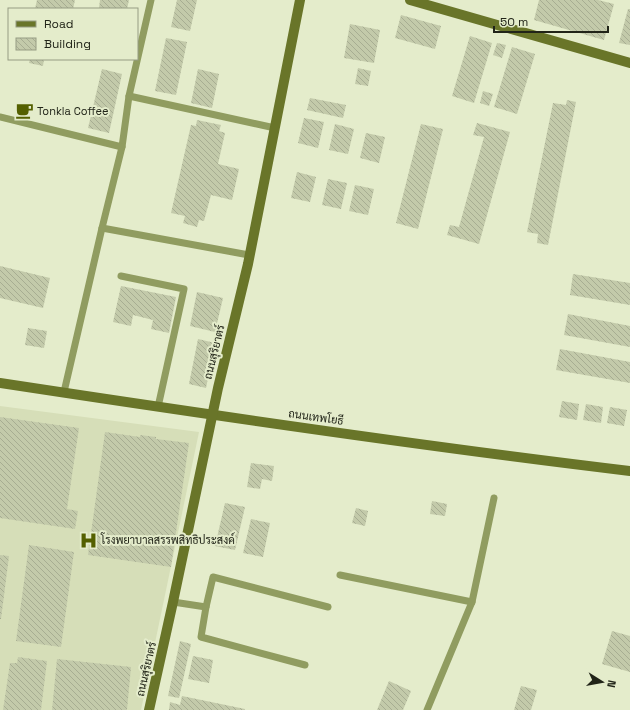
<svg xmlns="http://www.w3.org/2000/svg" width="630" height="710" font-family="'Space Grotesk',Sarabun,sans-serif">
	<defs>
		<pattern id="building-back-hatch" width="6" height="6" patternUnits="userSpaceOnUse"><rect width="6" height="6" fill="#c3caaa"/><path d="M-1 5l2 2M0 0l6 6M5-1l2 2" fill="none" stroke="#a7ad92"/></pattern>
	</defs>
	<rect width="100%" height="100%" fill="#e4eccb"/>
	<!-- built -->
	<path fill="#d6deb8" d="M0,406l199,26 -58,278h-141z"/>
	<!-- building -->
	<g fill="url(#building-back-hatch)">
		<path d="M37,0h38l-2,9h-38z"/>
		<path d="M100,0h29l-2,9h-22l-6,-1z"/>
		<path d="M177,0h20l-7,31 -19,-4z"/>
		<path d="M539,0h59l16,4 -10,36 -70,-20z"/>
		<path d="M628,9h2v36l-11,-2z"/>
		<path d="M401,15l40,11 -6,23 -40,-11z"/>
		<path d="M350,24l30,6 -6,33 -30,-5z"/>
		<path d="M470,36l22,7 -18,60 -22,-7z"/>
		<path d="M166,38l21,4 -11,53 -21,-4z"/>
		<path d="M497,43l9,2 -4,13 -9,-3z"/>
		<path d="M512,47l23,7 -18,60 -23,-7z"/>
		<path d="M30,59h14l-1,7 -14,-3z"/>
		<path d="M358,68l13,3 -3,15 -13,-2z"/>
		<path d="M102,69l20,5 -13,59 -21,-5z"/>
		<path d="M198,69l21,5 -7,34 -21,-5z"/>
		<path d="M483,91l10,3 -4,12 -9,-3z"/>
		<path d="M310,98l36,7 -3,13 -36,-8z"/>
		<path d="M567,100l9,2 -28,143 -11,-2 1,-9 -11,-2 26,-129 13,2z"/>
		<path d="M304,118l20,4 -6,26 -20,-5z"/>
		<path d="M197,120l24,5 -2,6 6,2 -7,31 21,5 -7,31 -21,-5 -7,26 -5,-1 -2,7 -14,-4 2,-7 -14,-3 20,-88 5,1z"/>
		<path d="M477,123l33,9 -31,112 -32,-9 3,-10 9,2 25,-90 -11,-2z"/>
		<path d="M335,124l19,5 -6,25 -19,-4z"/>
		<path d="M421,124l22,5 -25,100 -22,-6z"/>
		<path d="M366,133l19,4 -6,26 -19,-5z"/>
		<path d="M297,172l19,5 -6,25 -19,-4z"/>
		<path d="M328,179l19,4 -6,26 -19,-4z"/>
		<path d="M355,185l19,4 -6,26 -19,-4z"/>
		<path d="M0,266l50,12 -7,30 -43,-10z"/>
		<path d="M573,274l57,9v22l-60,-10z"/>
		<path d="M121,286l55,11 -7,36 -18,-4 2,-9 -20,-5 -2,11 -18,-4z"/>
		<path d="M197,292l26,6 -8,34 -25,-6z"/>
		<path d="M568,314l62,12v21l-66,-12z"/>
		<path d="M28,328l19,3 -3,17 -19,-3z"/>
		<path d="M198,339l17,4 -9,45 -17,-4z"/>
		<path d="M560,349l70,13v21l-74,-13z"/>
		<path d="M562,401l17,3 -2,16 -18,-3z"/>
		<path d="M586,404l17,3 -2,16 -18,-3z"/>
		<path d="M610,407l17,3 -3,16 -17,-3z"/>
		<path d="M0,417l79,11 -12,81 11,2 -3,18 -75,-11z"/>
		<path d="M105,432l35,5v-2l16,2v2l33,4 -18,124 -83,-12z"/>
		<path d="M251,463l23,3 -2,15 -10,-2 -2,10 -13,-2z"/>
		<path d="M432,501l15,3 -2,12 -15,-2z"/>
		<path d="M225,503l20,4 -10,43 -20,-4z"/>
		<path d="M356,508l12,3 -3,15 -13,-3z"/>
		<path d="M251,519l19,4 -7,34 -20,-4z"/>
		<path d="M29,545l45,7 -13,95 -45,-6z"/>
		<path d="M0,555l9,1 -8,63h-1z"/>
		<path d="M612,631l18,5v36l-28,-8z"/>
		<path d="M180,641l11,3 -12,54 -11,-2z"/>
		<path d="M193,656l20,4 -4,23 -21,-4z"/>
		<path d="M18,657l29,4 -6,49h-38l7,-47h7z"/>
		<path d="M57,659l74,8 -4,43h-75z"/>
		<path d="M389,681l22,10 -8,19h-26z"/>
		<path d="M521,686l16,4 -6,20h-17z"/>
		<path d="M182,696l63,13v1h-76l1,-8 10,3z"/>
	</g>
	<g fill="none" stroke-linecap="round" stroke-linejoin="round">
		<!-- lane -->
		<g stroke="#909c60" stroke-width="7">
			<path d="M151,0l-22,96 -7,51 -20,81 147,27"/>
			<path d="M129,96l146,32"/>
			<path d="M0,117l122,30"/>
			<path d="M121,276l63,13 -26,118"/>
			<path d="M64,392l38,-164"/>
			<path d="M340,575l132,27"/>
			<path d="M173,602l33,5 -5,30 104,28"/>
			<path d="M206,607l7,-30 115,30"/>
			<path d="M427,710l45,-108 22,-104"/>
		</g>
		<!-- secondary -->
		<g stroke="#697529" stroke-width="10">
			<path d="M410,0l220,63"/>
			<path d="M0,383c210,32 419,63 630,88"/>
			<path d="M149,710l24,-108 45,-214 30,-124 52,-264"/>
		</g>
	</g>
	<!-- icons -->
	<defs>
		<symbol id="cafe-bare" viewBox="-9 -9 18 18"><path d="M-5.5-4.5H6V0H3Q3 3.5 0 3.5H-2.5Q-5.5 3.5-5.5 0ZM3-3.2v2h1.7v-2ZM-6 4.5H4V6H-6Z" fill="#546000" stroke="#e4eccb" stroke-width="2.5" paint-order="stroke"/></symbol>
		<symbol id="hospital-bare" viewBox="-9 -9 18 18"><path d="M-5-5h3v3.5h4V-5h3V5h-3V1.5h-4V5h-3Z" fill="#546000" stroke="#e4eccb" stroke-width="2.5" paint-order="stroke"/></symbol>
	</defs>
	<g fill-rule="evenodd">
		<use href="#cafe-bare" x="12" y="98" width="25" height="25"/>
		<use href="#hospital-bare" x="76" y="528" width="25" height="25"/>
	</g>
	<g text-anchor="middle" stroke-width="4" stroke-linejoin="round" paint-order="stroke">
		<!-- poi labels -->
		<g font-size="11" fill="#212418" stroke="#e4eccb" text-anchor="start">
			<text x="37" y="115">Tonkla Coffee</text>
			<text x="101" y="544">โรงพยาบาลสรรพสิทธิประสงค์</text>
		</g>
		<!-- street labels -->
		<g font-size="11" fill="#212418" stroke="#e4eccb">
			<text transform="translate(214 352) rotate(-76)" y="4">ถนนสุริยาตร์</text>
			<text transform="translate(316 417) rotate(8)" y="4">ถนนเทพโยธี</text>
			<text transform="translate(146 669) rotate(-77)" y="4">ถนนสุริยาตร์</text>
		</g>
	</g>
	<!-- legend -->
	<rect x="8" y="8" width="130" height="52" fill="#e4eccb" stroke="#969c83"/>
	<rect x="16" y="21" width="20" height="6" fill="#697529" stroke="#969c83"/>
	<text x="44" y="28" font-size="12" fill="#212418">Road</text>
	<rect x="16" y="38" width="20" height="12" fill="url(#building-back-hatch)" stroke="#969c83"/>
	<text x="44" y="48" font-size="12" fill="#212418">Building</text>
	<!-- north arrow -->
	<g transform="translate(602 682) rotate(101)" stroke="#e4eccb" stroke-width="3" paint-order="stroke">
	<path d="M0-3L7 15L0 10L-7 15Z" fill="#212418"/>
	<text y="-6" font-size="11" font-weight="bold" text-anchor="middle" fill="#212418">N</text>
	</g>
	<!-- scale -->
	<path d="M494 26v6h114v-6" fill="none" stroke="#212418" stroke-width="2"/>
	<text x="500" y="26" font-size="12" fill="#212418" stroke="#e4eccb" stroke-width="3" paint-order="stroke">50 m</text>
</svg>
